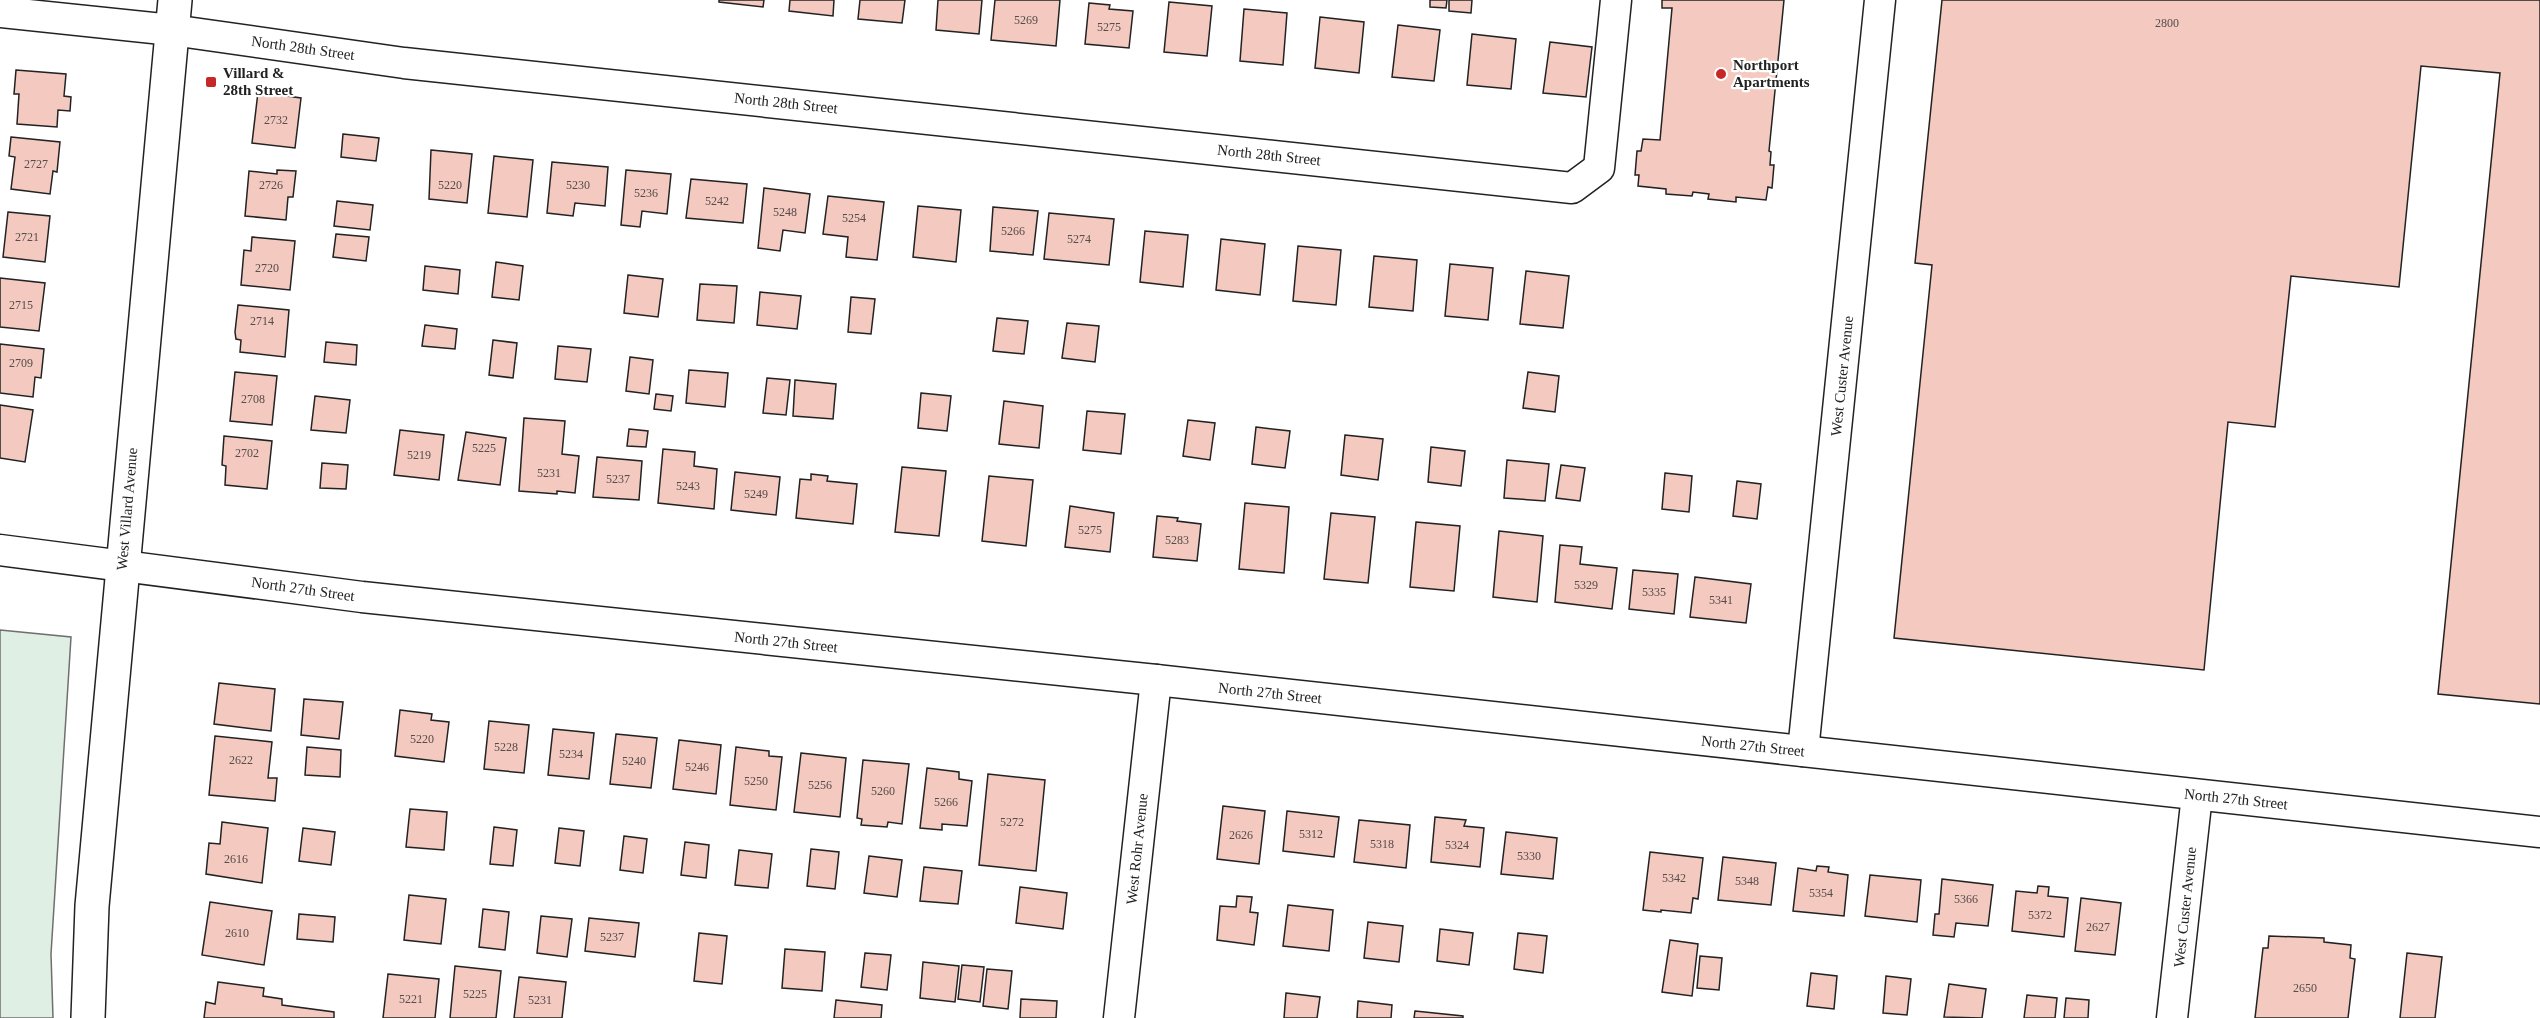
<svg xmlns="http://www.w3.org/2000/svg" width="2540" height="1018" font-family="'Times New Roman',serif">
	<rect width="100%" height="100%" fill="#fff"/>
	<!-- green -->
	<path fill="#e0efe3" stroke="#6f6f6f" stroke-width="1.5" d="M0,630l71,7 -20,317 2,64h-53z"/>
	<!-- building -->
	<g fill="#f3c9c0" stroke="#222" stroke-width="1.5">
		<path d="M719,0h45l-1,7 -44,-5z"/>
		<path d="M790,0h44l-1,16 -44,-5z"/>
		<path d="M860,0h45l-3,23 -44,-4z"/>
		<path d="M938,0h44l-3,34 -43,-4z"/>
		<path d="M995,0h65l-4,46 -65,-6z"/>
		<path d="M1430,0h17l-1,8 -16,-1z"/>
		<path d="M1449,0h23l-1,13 -22,-2z"/>
		<path d="M1662,0h122l-15,151 2,1 -1,13h4l-2,23 -4,-1 -2,13 -30,-3v5l-28,-3 1,-5 -16,-2 -1,4 -26,-2v-5l-28,-3 1,-11h-4l2,-24h4l2,-12 17,1 12,-132h-10z"/>
		<path d="M1942,0h598v704l-102,-10 62,-621 -79,-7 -22,221 -108,-11 -16,151 -47,-5 -24,248 -310,-32 38,-373 -17,-2z"/>
		<path d="M1169,2l43,4 -5,50 -43,-4z"/>
		<path d="M1089,3l21,2 -1,4 24,2 -4,37 -44,-4z"/>
		<path d="M1244,9l43,4 -4,52 -43,-4z"/>
		<path d="M1320,17l44,5 -5,51 -44,-5z"/>
		<path d="M1398,25l42,5 -6,51 -42,-4z"/>
		<path d="M1472,34l44,5 -5,50 -44,-4z"/>
		<path d="M1550,42l42,5 -6,50 -43,-4z"/>
		<path d="M16,70l50,4 -2,22 7,1 -1,14 -12,-1 -1,17 -40,-3 2,-30h-5z"/>
		<path d="M258,92l43,6 -6,50 -43,-5z"/>
		<path d="M343,134l36,4 -3,23 -35,-4z"/>
		<path d="M11,137l49,5 -3,30 -4,-1 -3,23 -39,-5 4,-32 -6,-1z"/>
		<path d="M431,150l41,4 -5,49 -38,-4z"/>
		<path d="M494,156l39,4 -6,57 -39,-4z"/>
		<path d="M552,162l56,5 -3,39 -30,-3 -2,13 -26,-3z"/>
		<path d="M277,170l19,1 -3,26h-5l-2,23 -41,-4 4,-45 28,3z"/>
		<path d="M626,170l45,4 -4,40 -25,-3 -2,16 -19,-2z"/>
		<path d="M691,179l56,5 -4,39 -57,-5z"/>
		<path d="M764,188l46,6 -5,39 -22,-3 -3,21 -22,-3z"/>
		<path d="M828,196l56,6 -7,58 -31,-3 2,-20 -25,-3z"/>
		<path d="M337,201l36,4 -3,25 -36,-4z"/>
		<path d="M918,206l43,4 -5,52 -43,-5z"/>
		<path d="M993,207l45,4 -5,44 -43,-4z"/>
		<path d="M8,212l42,4 -5,46 -42,-5z"/>
		<path d="M1049,213l65,6 -5,46 -65,-6z"/>
		<path d="M1145,231l43,4 -5,52 -43,-5z"/>
		<path d="M336,234l33,3 -3,24 -33,-4z"/>
		<path d="M252,237l43,4 -5,49 -49,-5 3,-35 7,1z"/>
		<path d="M1221,239l44,5 -5,51 -44,-5z"/>
		<path d="M1298,246l43,4 -5,55 -43,-4z"/>
		<path d="M1374,256l43,4 -4,51 -44,-4z"/>
		<path d="M496,262l27,4 -4,34 -27,-3z"/>
		<path d="M1450,264l43,4 -5,52 -43,-4z"/>
		<path d="M425,266l35,4 -2,24 -35,-4z"/>
		<path d="M1526,271l43,5 -6,52 -43,-4z"/>
		<path d="M628,275l35,4 -5,38 -34,-4z"/>
		<path d="M0,278l45,5 -6,48 -39,-4z"/>
		<path d="M700,284l37,2 -3,37 -37,-3z"/>
		<path d="M760,292l41,4 -4,33 -40,-4z"/>
		<path d="M851,297l24,2 -4,35 -23,-2z"/>
		<path d="M238,305l51,5 -4,47 -45,-5 1,-12 -5,-1 -1,-7z"/>
		<path d="M997,318l31,3 -4,33 -31,-3z"/>
		<path d="M1067,323l32,3 -4,36 -33,-4z"/>
		<path d="M425,325l32,4 -2,20 -33,-3z"/>
		<path d="M493,340l24,3 -4,35 -24,-3z"/>
		<path d="M326,342l31,3 -1,20 -32,-3z"/>
		<path d="M0,344l44,5 -3,29 -6,-1 -2,20 -33,-4z"/>
		<path d="M558,346l33,3 -4,33 -32,-3z"/>
		<path d="M630,357l23,3 -4,34 -23,-3z"/>
		<path d="M689,370l39,3 -3,34 -39,-4z"/>
		<path d="M235,372l42,4 -5,49 -42,-4z"/>
		<path d="M1528,372l31,4 -4,36 -32,-4z"/>
		<path d="M767,378l23,2 -4,35 -23,-2z"/>
		<path d="M795,380l41,4 -3,35 -40,-3z"/>
		<path d="M921,393l30,3 -4,35 -29,-3z"/>
		<path d="M656,394l17,2 -2,15 -17,-2z"/>
		<path d="M315,396l35,4 -4,33 -35,-3z"/>
		<path d="M1004,401l39,5 -4,42 -40,-4z"/>
		<path d="M0,405l33,5 -8,52 -25,-4z"/>
		<path d="M1087,411l38,3 -4,40 -38,-4z"/>
		<path d="M524,418l41,3 -3,33 17,2 -4,37 -18,-2v3l-38,-3z"/>
		<path d="M1188,420l27,3 -5,37 -27,-4z"/>
		<path d="M1256,427l34,4 -5,37 -33,-4z"/>
		<path d="M629,429l19,2 -2,16 -19,-1z"/>
		<path d="M400,430l44,5 -5,45 -45,-5z"/>
		<path d="M466,432l40,6 -6,47 -42,-5z"/>
		<path d="M1345,435l38,4 -5,41 -37,-5z"/>
		<path d="M224,436l48,5 -5,48 -42,-4 1,-19 -4,-1z"/>
		<path d="M1431,447l34,4 -4,35 -33,-4z"/>
		<path d="M663,449l32,3 -1,14 23,3 -3,40 -56,-6z"/>
		<path d="M597,457l45,4 -3,39 -46,-3z"/>
		<path d="M1507,460l42,4 -4,37 -41,-3z"/>
		<path d="M322,463l26,2 -2,24 -26,-1z"/>
		<path d="M1561,465l24,3 -5,33 -24,-3z"/>
		<path d="M902,467l44,4 -7,65 -44,-4z"/>
		<path d="M735,472l45,5 -4,38 -45,-5z"/>
		<path d="M1665,473l27,3 -3,36 -27,-3z"/>
		<path d="M811,474l17,2 -1,5 30,3 -4,40 -57,-6 4,-39 11,1z"/>
		<path d="M989,476l44,4 -7,66 -44,-5z"/>
		<path d="M1737,481l24,3 -4,35 -24,-3z"/>
		<path d="M1245,503l44,4 -5,66 -45,-4z"/>
		<path d="M1070,506l44,7 -4,39 -45,-5z"/>
		<path d="M1331,513l44,4 -7,66 -44,-4z"/>
		<path d="M1157,516l21,2 -1,3 24,3 -4,37 -44,-4z"/>
		<path d="M1416,522l44,4 -6,65 -44,-4z"/>
		<path d="M1499,531l44,5 -6,66 -44,-5z"/>
		<path d="M1560,545l22,2 -2,17 37,4 -5,41 -57,-7z"/>
		<path d="M1633,570l45,4 -4,40 -45,-5z"/>
		<path d="M1695,577l56,7 -5,39 -56,-6z"/>
		<path d="M219,683l56,6 -4,42 -57,-7z"/>
		<path d="M304,699l39,3 -4,37 -38,-4z"/>
		<path d="M400,710l32,4 -1,6 18,2 -5,40 -49,-6z"/>
		<path d="M489,721l40,4 -5,48 -40,-4z"/>
		<path d="M553,729l41,4 -5,46 -41,-4z"/>
		<path d="M616,734l41,4 -6,50 -41,-4z"/>
		<path d="M215,736l57,6 -4,36h9l-2,23 -66,-6z"/>
		<path d="M679,740l42,5 -5,49 -43,-5z"/>
		<path d="M307,747l34,3 -1,27 -35,-2z"/>
		<path d="M736,747l33,4v5l13,1 -6,53 -46,-5z"/>
		<path d="M801,753l45,5 -6,59 -46,-5z"/>
		<path d="M863,760l46,4 -7,60 -14,-2 -1,5 -26,-2 1,-6 -5,-1z"/>
		<path d="M927,768l32,4v7l13,2 -5,45 -25,-2v6l-22,-2z"/>
		<path d="M988,774l57,6 -9,91 -57,-6z"/>
		<path d="M1223,806l42,5 -6,53 -42,-5z"/>
		<path d="M410,809l37,3 -3,38 -38,-3z"/>
		<path d="M1287,811l52,6 -5,40 -51,-6z"/>
		<path d="M1435,817l31,3 -2,6 20,2 -4,39 -49,-5z"/>
		<path d="M1359,820l51,5 -4,43 -52,-6z"/>
		<path d="M222,822l46,6 -6,55 -56,-9 3,-31 11,1z"/>
		<path d="M494,827l23,3 -4,36 -23,-2z"/>
		<path d="M303,828l32,4 -4,33 -32,-4z"/>
		<path d="M559,828l25,3 -4,35 -25,-3z"/>
		<path d="M1506,832l51,6 -4,41 -52,-5z"/>
		<path d="M624,836l23,3 -4,34 -23,-3z"/>
		<path d="M685,842l24,3 -3,33 -25,-3z"/>
		<path d="M811,849l28,3 -4,37 -28,-3z"/>
		<path d="M739,850l33,4 -4,34 -33,-3z"/>
		<path d="M1650,852l53,6 -5,41 -5,-1 -2,15 -30,-3v2l-18,-2z"/>
		<path d="M869,856l33,4 -5,37 -33,-4z"/>
		<path d="M1723,857l53,6 -5,42 -53,-5z"/>
		<path d="M1817,866l12,1 -1,5 20,3 -4,41 -51,-5 5,-43 18,3z"/>
		<path d="M924,867l38,4 -4,33 -38,-3z"/>
		<path d="M1870,875l51,5 -4,42 -52,-6z"/>
		<path d="M1942,879l51,6 -5,41 -32,-3 -2,14 -21,-2 2,-21h4z"/>
		<path d="M2038,886l11,1 -1,9 20,2 -4,39 -52,-6 4,-40 21,2z"/>
		<path d="M1020,887l47,6 -4,36 -47,-6z"/>
		<path d="M409,895l37,4 -5,45 -37,-4z"/>
		<path d="M1237,896l15,1 -2,15 8,1 -4,32 -37,-5 3,-34 16,1z"/>
		<path d="M2081,898l40,5 -6,52 -40,-4z"/>
		<path d="M210,902l62,9 -8,54 -62,-10z"/>
		<path d="M1288,905l45,5 -4,41 -46,-5z"/>
		<path d="M483,909l26,3 -4,38 -26,-3z"/>
		<path d="M299,914l36,3 -2,25 -36,-3z"/>
		<path d="M541,916l31,3 -5,38 -30,-4z"/>
		<path d="M589,918l50,5 -4,34 -50,-6z"/>
		<path d="M1368,922l35,4 -4,36 -35,-4z"/>
		<path d="M1440,929l33,4 -4,32 -32,-4z"/>
		<path d="M699,933l28,3 -5,48 -28,-3z"/>
		<path d="M1518,933l29,3 -4,37 -29,-4z"/>
		<path d="M2269,936l55,2v4l27,3 -1,13 5,1 -7,59h-93l8,-70h5z"/>
		<path d="M1670,940l28,4 -6,52 -30,-4z"/>
		<path d="M785,949l40,3 -3,39 -40,-3z"/>
		<path d="M865,953l26,2 -4,35 -26,-3z"/>
		<path d="M2407,953l35,4 -7,61h-35z"/>
		<path d="M1700,956l22,2 -3,32 -22,-2z"/>
		<path d="M923,962l36,4 -4,36 -35,-4z"/>
		<path d="M962,965l22,2 -4,35 -22,-3z"/>
		<path d="M455,966l46,5 -5,47h-46z"/>
		<path d="M987,969l25,2 -4,38 -25,-3z"/>
		<path d="M1811,973l26,3 -3,33 -27,-3z"/>
		<path d="M388,974l51,5 -4,39h-52z"/>
		<path d="M1886,976l25,3 -4,36 -24,-2z"/>
		<path d="M519,977l47,5 -4,36h-48z"/>
		<path d="M218,982l46,6 -1,8 19,3v6l52,7v6h-130l2,-16 9,2z"/>
		<path d="M1949,984l37,5 -4,29 -38,-1z"/>
		<path d="M1286,993l34,4 -3,21h-33z"/>
		<path d="M2027,995l30,3 -2,20h-31z"/>
		<path d="M2066,998l23,2 -1,18h-24z"/>
		<path d="M1021,999l36,2 -1,17h-36z"/>
		<path d="M836,1000l46,5 -1,13h-47z"/>
		<path d="M1358,1001l34,4 -1,13h-34z"/>
		<path d="M1415,1011l48,5v2h-49z"/>
	</g>
	<g fill="none" stroke-linecap="round" stroke-linejoin="round">
		<defs>
			<g id="minor">
				<path d="M0,12l172,18 232,33 1168,125 27,-20 17,-168"/>
				<path d="M0,550l362,47 794,83 1384,152"/>
				<path d="M1803,751l77,-751"/>
				<path d="M1119,1018l37,-338"/>
				<path d="M2172,1018l25,-223"/>
			</g>
			<path id="tertiary" d="M88,1018l4,-112 83,-906"/>
		</defs>
		<!-- minor casing -->
		<use href="#minor" stroke="#222" stroke-width="33"/>
		<!-- tertiary casing -->
		<use href="#tertiary" stroke="#222" stroke-width="36"/>
		<!-- minor -->
		<use href="#minor" stroke="#fff" stroke-width="30"/>
		<!-- tertiary -->
		<use href="#tertiary" stroke="#fff" stroke-width="33"/>
	</g>
	<!-- markers -->
	<g fill="#c62828" stroke="#fff" stroke-width="2">
		<circle cx="1721" cy="74" r="6"/>
		<rect x="205" y="76" width="12" height="12" rx="3"/>
	</g>
	<g text-anchor="middle" stroke-width="4.5" stroke-linejoin="round" paint-order="stroke">
		<!-- number labels -->
		<g font-size="12" fill="#564c4a">
			<text x="1026" y="24">5269</text>
			<text x="2167" y="27">2800</text>
			<text x="1109" y="31">5275</text>
			<text x="276" y="124">2732</text>
			<text x="36" y="168">2727</text>
			<text x="271" y="189">2726</text>
			<text x="450" y="189">5220</text>
			<text x="578" y="189">5230</text>
			<text x="646" y="197">5236</text>
			<text x="717" y="205">5242</text>
			<text x="785" y="216">5248</text>
			<text x="854" y="222">5254</text>
			<text x="1013" y="235">5266</text>
			<text x="27" y="241">2721</text>
			<text x="1079" y="243">5274</text>
			<text x="267" y="272">2720</text>
			<text x="21" y="309">2715</text>
			<text x="262" y="325">2714</text>
			<text x="21" y="367">2709</text>
			<text x="253" y="403">2708</text>
			<text x="484" y="452">5225</text>
			<text x="247" y="457">2702</text>
			<text x="419" y="459">5219</text>
			<text x="549" y="477">5231</text>
			<text x="618" y="483">5237</text>
			<text x="688" y="490">5243</text>
			<text x="756" y="498">5249</text>
			<text x="1090" y="534">5275</text>
			<text x="1177" y="544">5283</text>
			<text x="1586" y="589">5329</text>
			<text x="1654" y="596">5335</text>
			<text x="1721" y="604">5341</text>
			<text x="422" y="743">5220</text>
			<text x="506" y="751">5228</text>
			<text x="571" y="758">5234</text>
			<text x="241" y="764">2622</text>
			<text x="634" y="765">5240</text>
			<text x="697" y="771">5246</text>
			<text x="756" y="785">5250</text>
			<text x="820" y="789">5256</text>
			<text x="883" y="795">5260</text>
			<text x="946" y="806">5266</text>
			<text x="1012" y="826">5272</text>
			<text x="1311" y="838">5312</text>
			<text x="1241" y="839">2626</text>
			<text x="1382" y="848">5318</text>
			<text x="1457" y="849">5324</text>
			<text x="1529" y="860">5330</text>
			<text x="236" y="863">2616</text>
			<text x="1674" y="882">5342</text>
			<text x="1747" y="885">5348</text>
			<text x="1821" y="897">5354</text>
			<text x="1966" y="903">5366</text>
			<text x="2040" y="919">5372</text>
			<text x="2098" y="931">2627</text>
			<text x="237" y="937">2610</text>
			<text x="612" y="941">5237</text>
			<text x="2305" y="992">2650</text>
			<text x="475" y="998">5225</text>
			<text x="411" y="1003">5221</text>
			<text x="540" y="1004">5231</text>
		</g>
		<!-- street labels -->
		<g font-size="15" fill="#222" stroke="#fff">
			<text transform="translate(303 48) rotate(8)" y="5">North 28th Street</text>
			<text transform="translate(786 103) rotate(6)" y="5">North 28th Street</text>
			<text transform="translate(1269 155) rotate(6)" y="5">North 28th Street</text>
			<text transform="translate(1842 376) rotate(-84)" y="5">West Custer Avenue</text>
			<text transform="translate(127 509) rotate(-85)" y="5">West Villard Avenue</text>
			<text transform="translate(303 589) rotate(8)" y="5">North 27th Street</text>
			<text transform="translate(786 642) rotate(6)" y="5">North 27th Street</text>
			<text transform="translate(1270 693) rotate(6)" y="5">North 27th Street</text>
			<text transform="translate(1753 746) rotate(6)" y="5">North 27th Street</text>
			<text transform="translate(2236 799) rotate(6)" y="5">North 27th Street</text>
			<text transform="translate(1137 849) rotate(-84)" y="5">West Rohr Avenue</text>
			<text transform="translate(2185 907) rotate(-84)" y="5">West Custer Avenue</text>
		</g>
		<!-- poi labels -->
		<g font-size="15" font-weight="bold" fill="#222" stroke="#fff" text-anchor="start">
			<text x="1733" y="70">Northport<tspan x="1733" dy="17">Apartments</tspan></text>
			<text x="223" y="78">Villard &amp;<tspan x="223" dy="17">28th Street</tspan></text>
		</g>
	</g>
</svg>
